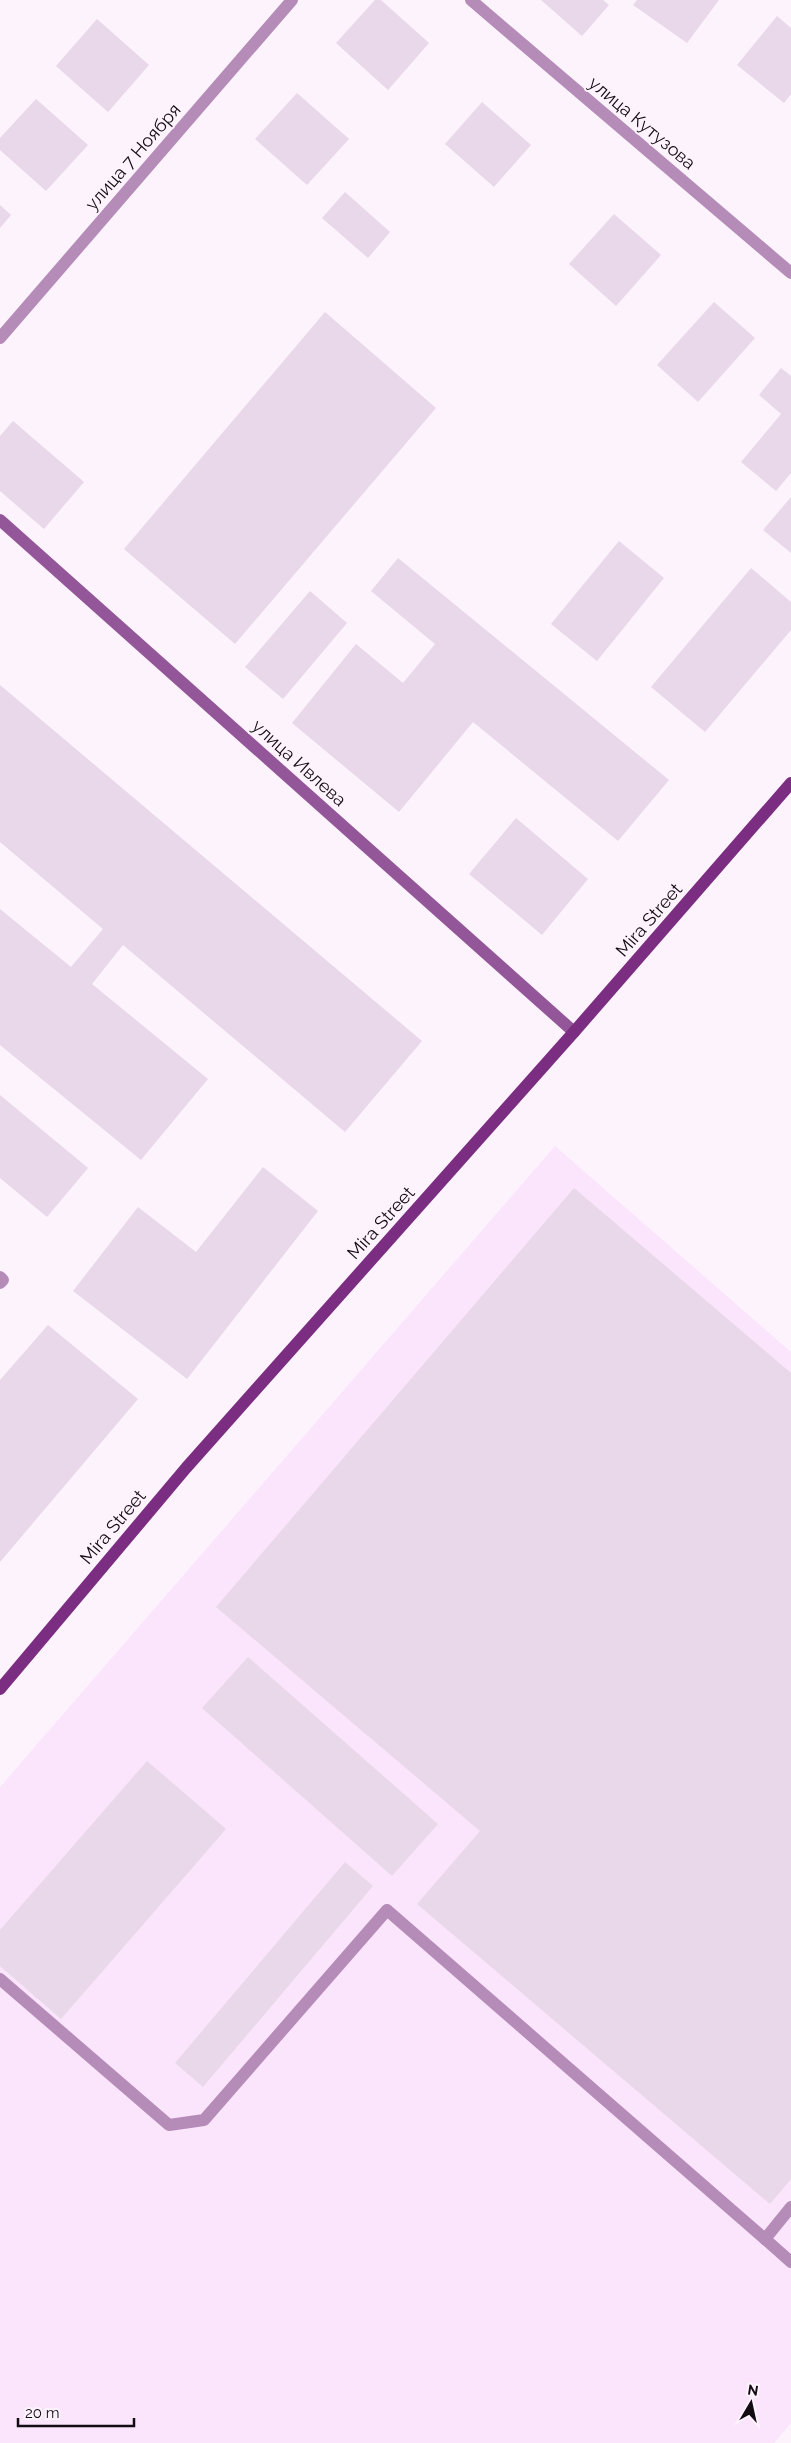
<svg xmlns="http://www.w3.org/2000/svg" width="791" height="2443" font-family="Raleway,sans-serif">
	<rect width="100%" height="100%" fill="#fdf3fd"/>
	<!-- built -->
	<path fill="#fbe5fc" d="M555,1146l236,206v1071l-17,20h-774v-656z"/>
	<!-- building -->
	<g fill="#e8d8e9">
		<path d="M375,0h6l48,43 -41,47 -52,-47z"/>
		<path d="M541,0h62l6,5 -27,31z"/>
		<path d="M637,0h82l-32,43 -54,-38z"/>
		<path d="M777,16l14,12v66l-7,9 -47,-38z"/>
		<path d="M97,19l52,46 -41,47 -52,-46z"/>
		<path d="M297,93l52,46 -42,46 -52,-46z"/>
		<path d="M36,99l52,46 -42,46 -46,-41v-12z"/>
		<path d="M482,102l49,43 -37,42 -49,-43z"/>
		<path d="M345,192l45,40 -22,26 -46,-40z"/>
		<path d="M0,205l11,10 -11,13z"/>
		<path d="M614,214l47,41 -45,51 -47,-42z"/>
		<path d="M714,302l41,36 -57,64 -41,-37z"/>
		<path d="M325,312l111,96 -201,236 -111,-95z"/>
		<path d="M781,368l10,8v97l-15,18 -35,-29 40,-48 -22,-19z"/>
		<path d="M13,421l71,61 -40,47 -44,-38v-55z"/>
		<path d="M791,497v56l-28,-23z"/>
		<path d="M619,541l45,37 -67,83 -46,-37z"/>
		<path d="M398,558l271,222 -51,61 -145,-119 -74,90 -107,-89 64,-79 47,39 32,-39 -64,-53z"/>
		<path d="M751,568l40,34v28l-86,102 -54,-45z"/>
		<path d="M310,591l37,32 -64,76 -38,-32z"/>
		<path d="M0,685l422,356 -77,91 -222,-187 -31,39 116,95 -67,81 -141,-115v-136l71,58 32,-38 -103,-87z"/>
		<path d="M516,818l72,61 -46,56 -73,-61z"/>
		<path d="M0,1095l88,73 -41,49 -47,-39z"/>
		<path d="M263,1167l55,44 -131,168 -114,-88 65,-84 58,45z"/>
		<path d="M574,1188l217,185v806l-21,25 -353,-300 63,-73 -264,-224z"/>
		<path d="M48,1325l90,74 -138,163v-182z"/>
		<path d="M248,1657l190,167 -46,52 -190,-168z"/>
		<path d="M147,1761l79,68 -165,190 -61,-53v-36z"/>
		<path d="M345,1862l28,24 -170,201 -28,-24z"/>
	</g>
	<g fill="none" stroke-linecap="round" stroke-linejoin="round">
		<!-- lane -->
		<g stroke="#b58cb8" stroke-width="12">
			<path d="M0,1277l3,3 -3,3"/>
			<path d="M0,1979l169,146 35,-5 183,-210 378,329"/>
			<path d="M791,2207l-26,32 26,23"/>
		</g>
		<!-- street -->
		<g stroke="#b58cb8" stroke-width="12">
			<path d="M471,0l320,273"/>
			<path d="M0,338l292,-338"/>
		</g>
		<!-- secondary -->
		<path stroke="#935698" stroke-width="12" d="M0,520l574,512"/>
		<!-- primary -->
		<path stroke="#7a2d81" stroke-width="12" d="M0,1689l186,-221 388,-436 217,-249"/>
	</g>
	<g text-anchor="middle" stroke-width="4" stroke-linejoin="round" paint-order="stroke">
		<!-- street labels -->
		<g font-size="18" fill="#120c12" stroke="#fdf3fd">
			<text transform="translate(642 123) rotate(40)" y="6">улица Кутузова</text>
			<text transform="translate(133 157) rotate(-49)" y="6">улица 7 Ноября</text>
			<text transform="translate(299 763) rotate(42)" y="6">улица Ивлева</text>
			<text transform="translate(649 920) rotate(-49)" y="6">Mira Street</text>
			<text transform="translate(381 1223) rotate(-48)" y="6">Mira Street</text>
			<text transform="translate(113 1527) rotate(-50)" y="6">Mira Street</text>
		</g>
	</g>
	<!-- north arrow -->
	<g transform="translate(751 2403) rotate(9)" stroke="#fdf3fd" stroke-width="4" paint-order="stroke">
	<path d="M0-4L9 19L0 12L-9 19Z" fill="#120c12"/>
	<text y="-8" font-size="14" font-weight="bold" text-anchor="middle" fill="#120c12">N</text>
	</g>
	<!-- scale -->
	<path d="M18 2418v8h116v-8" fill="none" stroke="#120c12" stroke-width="2.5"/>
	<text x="25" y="2418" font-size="15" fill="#120c12" stroke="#fdf3fd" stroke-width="4" paint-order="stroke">20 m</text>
</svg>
